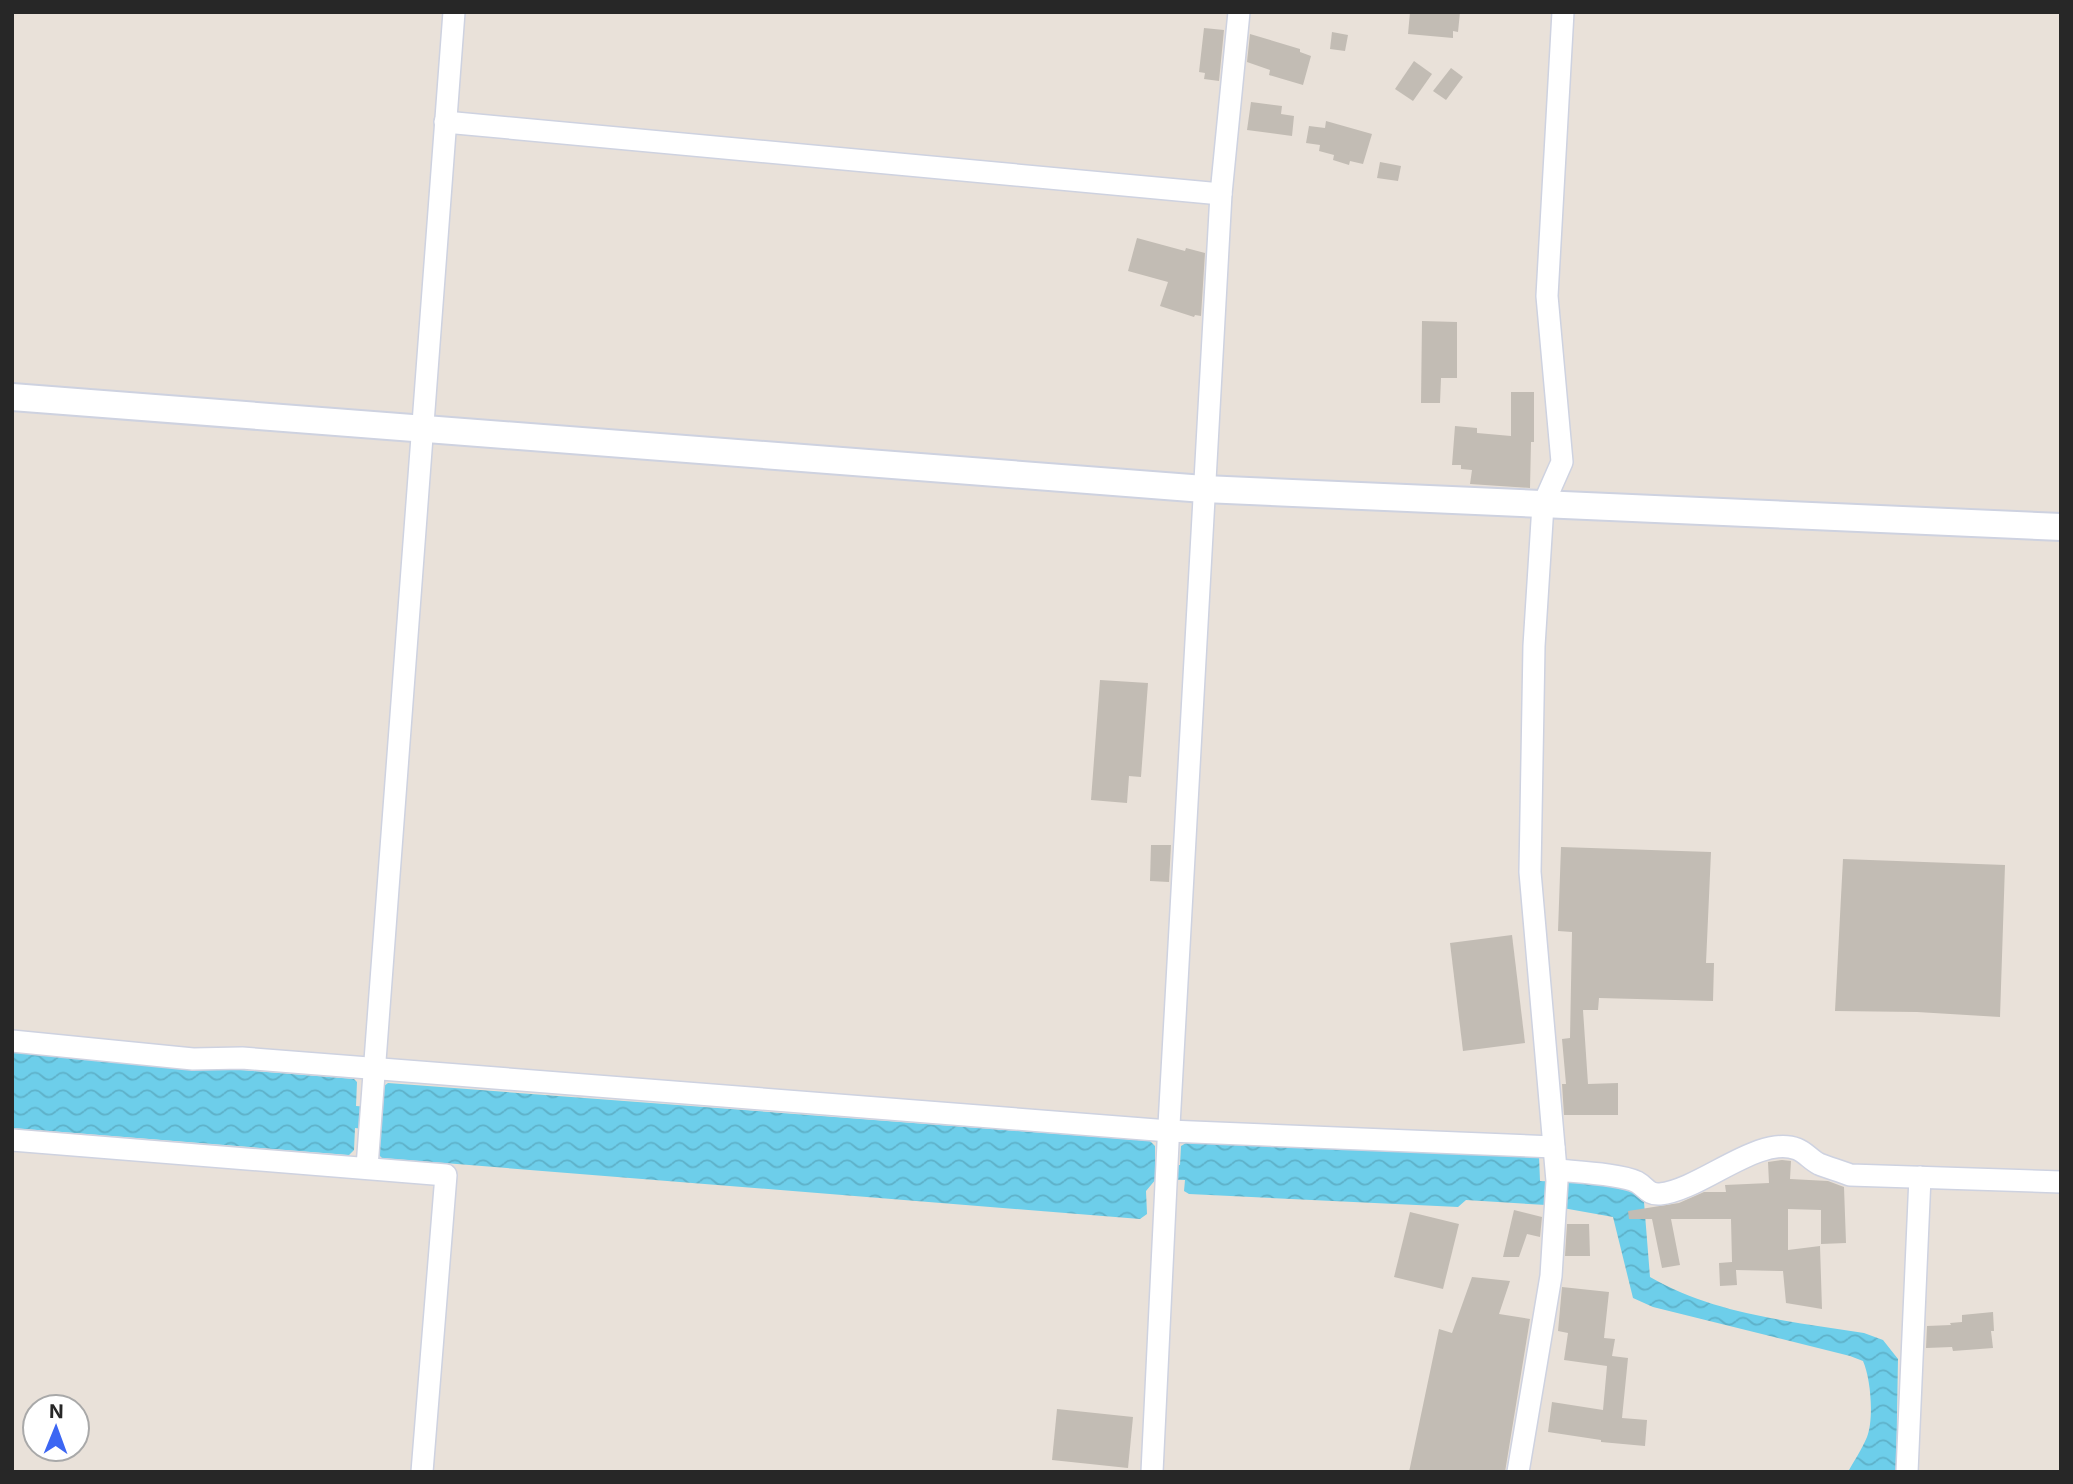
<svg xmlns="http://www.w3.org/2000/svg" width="2073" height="1484" font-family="Inter,sans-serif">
	<defs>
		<pattern id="water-waves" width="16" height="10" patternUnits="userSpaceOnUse" patternTransform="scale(1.75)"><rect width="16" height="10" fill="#6dceea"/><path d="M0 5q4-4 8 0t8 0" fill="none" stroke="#5eb1c9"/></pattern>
	</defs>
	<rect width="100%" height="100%" fill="#e9e1d9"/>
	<!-- water -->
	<path fill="url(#water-waves)" d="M12,1052l342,27 3,3 -1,24 26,2 2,-22 4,-3 762,58 5,5v18l25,1 1,-19 5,-3 349,12 4,1 1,25 21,1 1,-5 65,10 17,15 6,75c66,38 141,44 214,56l19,7 15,19 -2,113h-48c6,-11 14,-23 19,-35 7,-18 4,-58 -4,-76l-13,-5 -197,-49 -20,-9 -20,-81 -67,-12 -80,-5 -8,7 -269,-13 -5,-3 1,-11 -29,-1 -10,12 1,23 -7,5 -758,-61 -3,-3 1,-24 -25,-3 -1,22 -5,5 -337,-27z"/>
	<!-- building -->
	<g fill="#c2bcb4">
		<path d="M1410,12h50l-2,20 -5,-1v7l-45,-4z"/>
		<path d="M1204,28l20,2 -5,51 -15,-2 1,-6 -6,-1z"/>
		<path d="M1332,32l16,3 -3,16 -15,-2z"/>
		<path d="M1250,34l50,15v3l11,4 -8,29 -34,-10 1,-5 -23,-8z"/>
		<path d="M1414,61l18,13 -19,27 -18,-12z"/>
		<path d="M1451,68l12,9 -17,23 -13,-9z"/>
		<path d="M1251,102l31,4 -1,8 13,2 -2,20 -45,-6z"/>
		<path d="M1326,121l46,13 -9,30 -13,-3 -1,4 -16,-5 1,-5 -15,-4 1,-6 -14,-2 3,-17 16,2z"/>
		<path d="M1380,162l21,4 -3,15 -21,-3z"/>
		<path d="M1137,238l48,13 1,-3 19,5 -4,63 -6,-1 -1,2 -34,-11 8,-24 -40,-11z"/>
		<path d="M1422,321l35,1v56h-16l-1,25h-19z"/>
		<path d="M1511,392h23v50h-3l-1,46 -60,-4 2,-14 -11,-1v-4h-9l3,-39 22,2v5l34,3z"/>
		<path d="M1100,680l48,3 -7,94 -12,-1 -2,27 -36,-3z"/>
		<path d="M1151,845h20l-2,37 -19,-1z"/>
		<path d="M1561,847l150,5 -5,111h8l-1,38 -114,-3 -1,12h-15l5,74 30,-1v32h-54l-2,-31h4l-4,-45 8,-1 2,-106 -14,-1z"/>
		<path d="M1843,859l162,6 -5,152 -83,-5 -82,-1z"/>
		<path d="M1512,935l13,108 -62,8 -13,-108z"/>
		<path d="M1782,1160l9,1 -1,18 38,2 16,6 2,56 -25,1v-34l-33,-1v41l32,-4 2,63 -36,-6 -3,-32 -47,-1 1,15 -17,1 -1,-23 13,-1 -1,-43h-60l9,46 -18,3 -10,-49h-23l-1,-8 51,-8 25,-11h22l-1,-7 44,-2 -1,-21z"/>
		<path d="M1514,1210l28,7 -2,20 -13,-3 -8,23h-16z"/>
		<path d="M1410,1212l49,12 -16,65 -49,-12z"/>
		<path d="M1567,1224h22l1,32h-25z"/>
		<path d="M1472,1277l38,4 -11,33 31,5 -25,153h-96l30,-143 13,4z"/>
		<path d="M1562,1287l47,5 -5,46 11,1 -3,17 16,2 -6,60 25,2 -2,26 -44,-4v-2l-53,-8 4,-30 51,8 4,-44 -43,-6 4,-27 -10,-2z"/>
		<path d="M1993,1312l1,19h-3l2,17 -40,3 -1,-4 -26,1 1,-22 24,-1 -1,-2 12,-1v-7z"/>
		<path d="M1057,1409l76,8 -5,51 -76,-8z"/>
	</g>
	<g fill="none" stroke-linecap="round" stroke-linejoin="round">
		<defs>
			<g id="minor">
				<path d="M445,122l776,72"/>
				<path d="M12,1041l181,18 49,-1 927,73 385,16"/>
				<path d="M12,1140l434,35 -24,297"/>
				<path d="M367,1167l87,-1155"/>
				<path d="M1557,1170c19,2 64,4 80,12 9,5 11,13 23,12 41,-4 99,-60 137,-45 8,3 14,11 22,15 10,4 21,7 31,11l211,7"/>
				<path d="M1152,1472l16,-329 53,-949 18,-182"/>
				<path d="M1518,1472l33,-196 6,-95 -27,-309 4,-226 9,-141 19,-43 -15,-166 16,-284"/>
				<path d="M1907,1472l13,-295"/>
			</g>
			<path id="tertiary" d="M12,397l1192,92 857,38"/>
		</defs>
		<!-- minor casing -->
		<use href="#minor" stroke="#ced2e0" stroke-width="24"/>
		<!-- tertiary casing -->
		<use href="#tertiary" stroke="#ced2e0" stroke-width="30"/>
		<!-- minor -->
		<use href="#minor" stroke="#fff" stroke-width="21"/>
		<!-- tertiary -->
		<use href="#tertiary" stroke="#fff" stroke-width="26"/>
	</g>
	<!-- border -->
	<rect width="2073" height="1484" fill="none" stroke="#272727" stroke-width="28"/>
	<!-- north arrow -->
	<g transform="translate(56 1428) rotate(1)"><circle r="33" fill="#ffffff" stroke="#a9a9a9" stroke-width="2"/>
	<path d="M0-5L12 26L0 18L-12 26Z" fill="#3c66f3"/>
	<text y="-10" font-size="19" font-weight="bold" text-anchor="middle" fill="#272727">N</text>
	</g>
</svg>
